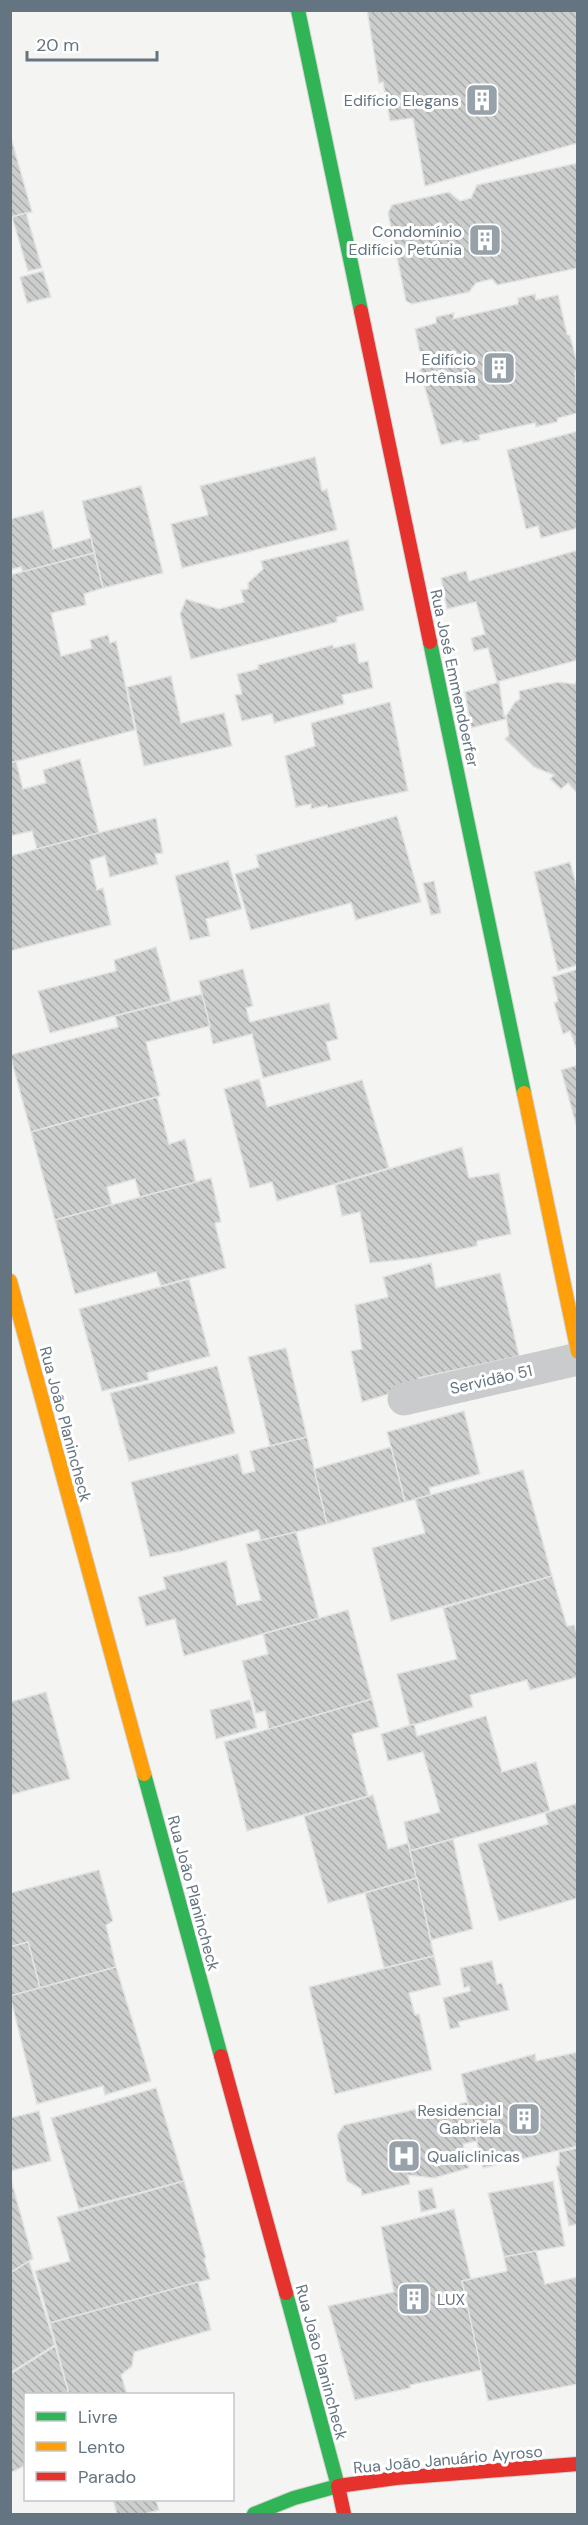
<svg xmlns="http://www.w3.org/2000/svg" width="588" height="2525" font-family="'DM Sans',sans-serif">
	<defs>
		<pattern id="building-back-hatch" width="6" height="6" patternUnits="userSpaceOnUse" patternTransform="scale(1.5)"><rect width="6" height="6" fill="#cccecd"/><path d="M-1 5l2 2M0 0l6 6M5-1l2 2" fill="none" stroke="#a9acac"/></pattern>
	</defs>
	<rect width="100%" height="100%" fill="#f4f4f2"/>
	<!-- building -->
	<g fill="url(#building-back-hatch)" stroke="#e3e3e2" stroke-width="1.5">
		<path d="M367,10h211v133l-153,43 -12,-68 -23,3 -7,-39 -4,1z"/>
		<path d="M10,134l22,78 -22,5z"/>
		<path d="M578,163v105l-81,17 -5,-6 -16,4 -7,9 -57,12 -6,-3 -18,-88 4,-8 57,-13 11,9 11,-3 6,-13z"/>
		<path d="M26,213l16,55 -14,3 -16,-54z"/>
		<path d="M43,271l8,26 -24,6 -7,-26z"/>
		<path d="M535,294l1,6 22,-5 9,39 3,2 8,30 -3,7 3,40 -20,5 -1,4 -21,5 -1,-4 -56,12 1,5 -17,3 -1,-3 -21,5 -21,-75 3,-3 -8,-38 21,-6v-6l18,-4 -1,6 65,-15v-6z"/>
		<path d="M578,431v97l-37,10 -3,-12 -12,3 -19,-79z"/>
		<path d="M315,457l7,34 5,-2 10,41 -155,38 -11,-44 37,-9 -8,-29z"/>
		<path d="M141,486l22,87 -60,15 -21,-87z"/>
		<path d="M43,511l10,38 38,-11 3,15 -71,19 -2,-5 -11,3v-51z"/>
		<path d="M348,540l16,70 -27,7v5l-146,37 -11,-45 6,-15 33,10 25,-7 -3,-12 7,-1v-6l15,-14 -2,-8z"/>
		<path d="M578,550v110l-81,22 -9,-34 -14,3 -3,-13 14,-4 -9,-32 -29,7 -6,-31 25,-7 3,10z"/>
		<path d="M94,553l9,35 -19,6 2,11 -35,8 10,43 31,-8 -2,-8 18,-5 2,8 6,-2 19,89 -125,33v-188z"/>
		<path d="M355,643l4,20 9,-2 5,27 -31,7 2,9 -70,19 -2,-9 -30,7 -7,-26 7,-1 -5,-20 21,-5v-4l75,-20v3z"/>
		<path d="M171,676l10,47 43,-10 8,33 -88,20 -17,-79z"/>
		<path d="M576,681h2v113l-10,-11 -7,6 -11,-10 4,-4 -20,-8 -29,-28 4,-4 -3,-19 9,-14 5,-3 -1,-8 39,-9 17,2z"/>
		<path d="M499,682l5,34h2v3l-35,9 -6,-36z"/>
		<path d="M390,702l18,89 -80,17 -1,-3 -16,4v-5l-15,3 -11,-51 30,-10 -4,-23z"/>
		<path d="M80,759l19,74 -62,16 -5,-18 -22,5v-73l6,-2 7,28 23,-6 -3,-13z"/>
		<path d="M397,816l24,86 -65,18 -5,-17 -100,27 -16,-56 24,-7 -3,-12z"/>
		<path d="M156,818l7,35 -8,1 3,10 -48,13 -5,-21 -15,4 7,30 6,-2 8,37 -101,26v-95z"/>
		<path d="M228,861l14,48 -36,10 4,17 -20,4 -15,-64z"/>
		<path d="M570,862l8,29v74l-20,6 -24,-99z"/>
		<path d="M434,881l7,32 -10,2 -8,-32z"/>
		<path d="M156,947l15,54 -121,32 -12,-42 78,-20 -2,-11z"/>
		<path d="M243,969l10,37 -7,2 4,14 79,-19 9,36 -12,3 5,18 -68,18 -11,-44 -39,10 -14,-63z"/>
		<path d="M578,969v84l-8,-22 -7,3 -9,-31 4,-2 -6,-24z"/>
		<path d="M202,994l8,32 -64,16 14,54 -129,36 -21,-77 108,-28 -3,-11z"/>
		<path d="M578,1065v67l-17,-62z"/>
		<path d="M259,1079l8,28 95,-27 27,88 -112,33 -5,-19 -22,6 -26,-99z"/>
		<path d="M157,1097l12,47 16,-5 11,44 -56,14 -5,-18 -28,8 5,18 -57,15 -24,-88z"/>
		<path d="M462,1147l7,31 30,-5 12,61 -34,7v5l-59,12 -48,5 -10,-51 -18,4 -7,-31z"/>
		<path d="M211,1178l10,44 -6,1 11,45 -65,18 -5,-14 -81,22 -20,-74z"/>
		<path d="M431,1263l5,25 64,-15 19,83 -101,22 1,7 -57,17 -11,-51 11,-2 -7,-44 33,-8 -5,-20z"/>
		<path d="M189,1279l21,77 -63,17 2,7 -47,11 -23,-82z"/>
		<path d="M286,1348l21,89 -37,9 -22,-89z"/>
		<path d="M217,1366l18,67 -106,28 -19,-68z"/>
		<path d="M464,1411l16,63 -51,14 2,7 -26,7 -18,-70z"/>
		<path d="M307,1437l20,87 -66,17 -3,-11 -76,21 -32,6 -19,-75 107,-28 5,20 12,-3 -5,-20z"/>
		<path d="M391,1447l14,55 -78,22 -13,-55z"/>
		<path d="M523,1470l29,106 -161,45 -19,-73 53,-15 -10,-34z"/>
		<path d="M296,1532l23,86 -135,38 -9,-37 -29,7 -8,-29 28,-8 -3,-12 63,-16 11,44 24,-5 -15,-56z"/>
		<path d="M552,1576l15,50 7,-1 4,12v40l-48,13 -3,-10 -57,15 3,12 -63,19 -13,-52 60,-15 -14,-51z"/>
		<path d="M348,1610l24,89 -103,31 -4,-19 -9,2 -14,-52 26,-7 -5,-20z"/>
		<path d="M46,1692l24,87 -60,16v-93z"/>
		<path d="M372,1699l7,28 -27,7 16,62 -121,35 -23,-89z"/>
		<path d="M250,1700l7,28 -41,11 -6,-29z"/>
		<path d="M486,1716l16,56 34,-10 14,49 -140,40 -6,-29 36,-10 -17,-60 -35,9 -7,-27 33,-10 3,12z"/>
		<path d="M373,1795l15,54 20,-6 9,35 -89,25 -24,-87z"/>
		<path d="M578,1803v95l-79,23 -21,-77 70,-20 -3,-11z"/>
		<path d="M453,1839l20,90 -42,11 -21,-89z"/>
		<path d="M99,1870l14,51 -7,4 10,42 -76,21 -12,-46 -18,5v-54z"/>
		<path d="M417,1878l17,78 -50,12 -19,-75z"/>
		<path d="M28,1942l12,46 -30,8v-49z"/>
		<path d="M434,1956l7,29 -32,8 6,22 4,-1 13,56 -97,24 -26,-107z"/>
		<path d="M492,1961l5,23 5,-1 7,27 -51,12 2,5 -10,2 -7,-31 27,-7 -1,-5 -5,2 -4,-20z"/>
		<path d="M116,1967l35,114 -46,14 -2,-9 -66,18 -27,-108z"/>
		<path d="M578,2052v94l-95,22 -22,-94 74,-20 1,7z"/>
		<path d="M156,2088l28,93 -105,28 -28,-91z"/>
		<path d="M467,2102l10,39 -14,3 6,24 -35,10 -26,-3 2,9 -48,11 -1,-6 -14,-8 -10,-46 7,-10 87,-19 1,3z"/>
		<path d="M39,2111l12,50 -41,10v-53z"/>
		<path d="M578,2148v76l-9,2 -13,-60h3v-14z"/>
		<path d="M10,2176l23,83 -23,14z"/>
		<path d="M184,2181l22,77 -2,1 6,20 -160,44 -15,-52 35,-10 -13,-44z"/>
		<path d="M553,2181l12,65 -61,11 -16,-64z"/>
		<path d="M432,2188l5,20 -16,4 -3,-21z"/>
		<path d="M454,2209l17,70 -9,2 20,89 -72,15v3l-55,12 -27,-94 66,-14 -13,-65z"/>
		<path d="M536,2251l9,33 33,-7v107l-90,17 -26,-120 45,-10 -3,-14z"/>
		<path d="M29,2261l26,84 -45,28v-100z"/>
		<path d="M198,2282l13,48 -77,22 -2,14 -11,9 6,19h-58l-19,-71z"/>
		<path d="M55,2346l14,48h-43v71l-16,8v-99z"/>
		<path d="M113,2500h43l3,10 -15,4h-27z"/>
	</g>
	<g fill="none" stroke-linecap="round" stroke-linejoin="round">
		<defs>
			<g id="fast">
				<path d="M298,10l63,301"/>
				<path d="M430,642l94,451"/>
				<path d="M144,1774l77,282"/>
				<path d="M254,2514l40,-16 44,-12 -52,-193"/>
			</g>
			<g id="slow">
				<path d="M524,1093l54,259"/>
				<path d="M10,1281l134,493"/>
			</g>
			<g id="jam">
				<path d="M361,311l69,331"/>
				<path d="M221,2056l65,237"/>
				<path d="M344,2514l-6,-28 58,-8 182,-14"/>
			</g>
		</defs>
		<!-- fast casing -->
		<use href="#fast" stroke="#d1d2d2" stroke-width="16"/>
		<!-- slow casing -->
		<use href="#slow" stroke="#d1d2d2" stroke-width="16"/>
		<!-- jam casing -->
		<use href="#jam" stroke="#d1d2d2" stroke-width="16"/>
		<!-- street -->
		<path stroke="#cacbcc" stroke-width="33" d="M404,1399l174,-40"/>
		<!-- fast -->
		<use href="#fast" stroke="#30b455" stroke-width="14"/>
		<!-- slow -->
		<use href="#slow" stroke="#ff9f0a" stroke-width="14"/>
		<!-- jam -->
		<use href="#jam" stroke="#e5322d" stroke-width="14"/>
	</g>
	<!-- icons -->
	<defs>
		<symbol id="building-square" viewBox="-11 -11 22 22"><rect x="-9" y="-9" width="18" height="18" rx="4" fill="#96a1a9" stroke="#fff"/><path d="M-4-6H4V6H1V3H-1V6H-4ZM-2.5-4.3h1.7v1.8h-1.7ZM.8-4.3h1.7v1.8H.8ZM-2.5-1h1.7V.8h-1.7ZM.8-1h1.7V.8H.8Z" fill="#fff"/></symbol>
		<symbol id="hospital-square" viewBox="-11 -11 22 22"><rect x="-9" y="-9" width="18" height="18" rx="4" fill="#96a1a9" stroke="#fff"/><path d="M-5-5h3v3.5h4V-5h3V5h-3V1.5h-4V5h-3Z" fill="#fff"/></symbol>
	</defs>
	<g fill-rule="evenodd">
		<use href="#building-square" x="463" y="81" width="38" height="38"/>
		<use href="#building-square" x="466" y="221" width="38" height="38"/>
		<use href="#building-square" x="480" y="349" width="38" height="38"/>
		<use href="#building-square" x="505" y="2100" width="38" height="38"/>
		<use href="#hospital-square" x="385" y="2137" width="38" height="38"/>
		<use href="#building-square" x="395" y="2280" width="38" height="38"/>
	</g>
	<g text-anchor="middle" stroke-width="6" stroke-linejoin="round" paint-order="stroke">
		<!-- poi labels -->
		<g font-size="16" fill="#647481" stroke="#fff" text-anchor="end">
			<text x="459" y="106">Edifício Elegans</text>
			<text x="462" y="237">Condomínio<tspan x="462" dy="18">Edifício Petúnia</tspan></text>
			<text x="476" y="365">Edifício<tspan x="476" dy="18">Hortênsia</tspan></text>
			<text x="501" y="2116">Residencial<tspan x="501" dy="18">Gabriela</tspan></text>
			<text x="427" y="2162" text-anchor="start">Qualiclinicas</text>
			<text x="437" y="2305" text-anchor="start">LUX</text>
		</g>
		<!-- street labels -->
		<g font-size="16" fill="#647481" stroke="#fff">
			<text transform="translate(455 678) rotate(78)" y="6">Rua José Emmendoerfer</text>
			<text transform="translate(491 1379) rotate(-13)" y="6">Servidão 51</text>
			<text transform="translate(66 1424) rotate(75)" y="6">Rua João Planincheck</text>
			<text transform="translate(194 1893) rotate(75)" y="6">Rua João Planincheck</text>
			<text transform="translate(322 2362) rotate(75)" y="6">Rua João Planincheck</text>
			<text transform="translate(448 2459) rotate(-5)" y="6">Rua João Januário Ayroso</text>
		</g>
	</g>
	<!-- border -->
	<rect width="588" height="2525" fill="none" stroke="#647481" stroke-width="24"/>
	<!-- legend -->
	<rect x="24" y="2393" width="210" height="108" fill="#ffffff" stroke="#c1c7cd" stroke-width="1.5"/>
	<rect x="36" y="2412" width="30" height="9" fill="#30b455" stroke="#c1c7cd" stroke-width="1.5"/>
	<text x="78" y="2423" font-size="18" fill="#647481">Livre</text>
	<rect x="36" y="2442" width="30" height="9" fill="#ff9f0a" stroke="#c1c7cd" stroke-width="1.5"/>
	<text x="78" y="2453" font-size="18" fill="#647481">Lento</text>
	<rect x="36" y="2472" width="30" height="9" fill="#e5322d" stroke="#c1c7cd" stroke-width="1.5"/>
	<text x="78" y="2483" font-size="18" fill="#647481">Parado</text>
	<!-- scale -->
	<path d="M27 51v9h130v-9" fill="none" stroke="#647481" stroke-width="3"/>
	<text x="36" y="51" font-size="18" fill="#647481" stroke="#ffffff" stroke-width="4.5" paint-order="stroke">20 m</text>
</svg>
